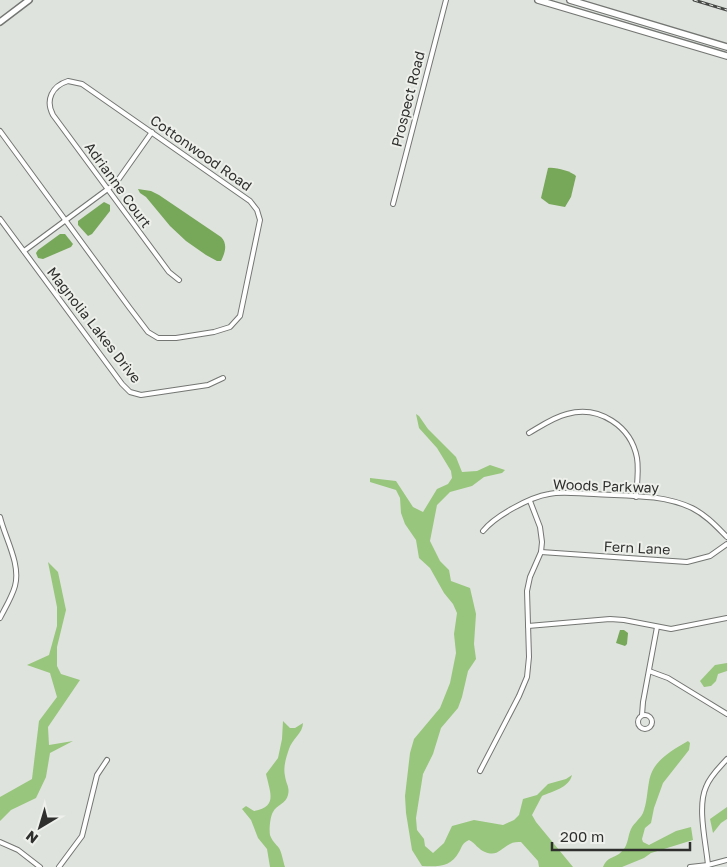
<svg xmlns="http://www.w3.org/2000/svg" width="727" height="867" font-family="'Golos Text',sans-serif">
	<rect width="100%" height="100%" fill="#dfe3de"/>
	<!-- green -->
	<g fill="#98c67c">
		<path d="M416,414l3,2 9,13 28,28 6,15 15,-1 13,-6 15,5 -3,3 -18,4 -12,9 -22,6 -13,13 -7,36 10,20 9,9 2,11 19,7 6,26 -2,30 2,15 -8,12 -6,26 -4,11 -17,20 -8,26 -10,20 -7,44 1,12 7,9 1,7 8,7 11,-10 8,-17 22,-6 29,5 11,-5 5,-5 4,-16 14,-4 11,-11 18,-5 6,-4c-3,13 -19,16 -30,21l-10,19 4,7 37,45h-34l-1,-6 -17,-19c-3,0 -8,0 -11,2 -10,5 -13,13 -25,8 -6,-2 -10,-9 -16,-12 -7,3 -7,7 -10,12 -8,15 -21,15 -37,14l-10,-16 -6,-37 -1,-17 5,-43 4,-14 26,-31 10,-25 6,-30 -2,-19 3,-21 -4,-9 -9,-11 -14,-25 -11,-10 -3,-18 -11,-16 -4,-11 -1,-15 -4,-8 -26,-8v-4l26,3 17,26 10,5 14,-23 11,-5 4,-6 -1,-7 -14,-23 -18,-20z"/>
		<path d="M48,562l10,10 8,38 -9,37v19l4,8 19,6 -32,47 1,18 24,-4 -23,12 -4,24 -10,21 -25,12 -11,11v-24l32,-18 7,-58 18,-24 -7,-24 -23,-8 22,-10 8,-29v-19z"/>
		<path d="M727,663v8l-9,3 -2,7 -5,5 -7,1 -4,-6 15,-16z"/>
		<path d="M283,721l7,7h5l8,-5c0,10 -11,16 -14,26 -3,9 -6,18 -4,27 1,8 5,11 3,19 -2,9 -12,10 -15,17 -3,5 -4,18 -3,23 2,6 6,9 9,13 3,5 4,13 6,19h-15l-3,-18 -9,-11 -7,-18 -9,-11 4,-3 8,5c24,-4 16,-19 12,-37l12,-16 4,-19z"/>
		<path d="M688,741l2,2 -1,7 -26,33 -9,25 -3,15 -6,5 -3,11 1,3 6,3 27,-14 15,-4 2,13 -42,13 -7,5 -22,9h-19c5,-12 13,-8 20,-17 5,-5 5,-15 8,-21 3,-6 9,-10 12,-16 4,-10 4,-21 6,-31 3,-21 22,-31 39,-41z"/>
		<path d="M727,807v12l-6,4 -8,10 -3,-14z"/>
	</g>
	<!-- water -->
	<g fill="#77a759">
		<path d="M548,168c8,-1 22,3 28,8l-5,21 -6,10 -16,-3 -8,-6z"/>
		<path d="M138,189l13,2 8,4 62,42c7,7 4,16 0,24h-4l-11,-6 -20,-14 -16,-15 -24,-29 -6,-4z"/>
		<path d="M104,202l6,3v6l-18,23 -4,2 -10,-11v-4z"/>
		<path d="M60,234h5l8,10 -2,3 -28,12 -5,-1 -2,-5 2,-3z"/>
		<path d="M620,630h4l4,3 -1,11 -2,2 -9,-3z"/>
	</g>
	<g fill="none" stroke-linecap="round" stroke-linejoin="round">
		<defs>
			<g id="minor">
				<path d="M0,131l129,176 19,25 10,6h18l38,-6 16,-5 10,-11 20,-96 -3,-10 -7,-9 -168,-117 -14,-3c-16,5 -23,19 -15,34l116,157 10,8"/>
				<path d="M393,204l53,-204"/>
				<path d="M0,219l122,165 8,8 11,3 67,-10 15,-7"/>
				<path d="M24,251l92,-68 36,-51"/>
				<path d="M529,433c12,-7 25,-16 38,-19 32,-9 64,12 70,44 2,12 0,26 -1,39"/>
				<path d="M0,517c5,21 21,47 15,69 -3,11 -10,22 -15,32"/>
				<path d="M483,531c12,-15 47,-34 66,-37 14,-3 31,0 45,0 33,2 68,0 98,14 14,7 24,18 35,29"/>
				<path d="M541,552l146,10 23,-6 17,-12"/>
				<path d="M528,626l82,-7 14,1 47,9 56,-11"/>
				<path d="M649,671l19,7 59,36"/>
				<circle cx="645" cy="722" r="7"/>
				<path d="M642,715l1,-13 14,-75"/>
				<path d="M480,771l39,-75 8,-19 2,-20 -2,-66 3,-14 11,-25 1,-10 -2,-15 -10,-26"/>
				<path d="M0,842l18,8 22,17"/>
				<path d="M708,865c-2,-22 -11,-58 -2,-78 4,-11 14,-20 21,-28"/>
				<path d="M59,867l23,-31 15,-61 10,-15"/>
				<path d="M690,867l18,-2 19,-5"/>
			</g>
			<path id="secondary" d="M0,22l29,-22"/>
			<g id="primary">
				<path d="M538,0l189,56"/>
				<path d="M570,0l157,47"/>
			</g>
		</defs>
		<!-- minor casing -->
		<use href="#minor" stroke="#737672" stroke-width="6"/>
		<!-- secondary casing -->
		<use href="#secondary" stroke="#737672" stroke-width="8"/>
		<!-- primary casing -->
		<use href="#primary" stroke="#737672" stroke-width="8"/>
		<!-- minor -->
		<use href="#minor" stroke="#fff" stroke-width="4"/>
		<!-- secondary -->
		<use href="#secondary" stroke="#fff" stroke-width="5"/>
		<!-- primary -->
		<use href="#primary" stroke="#fff" stroke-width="5.5"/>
		<defs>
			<path id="rail" d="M694,0l33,10"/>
		</defs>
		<!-- rail casing -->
		<use href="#rail" stroke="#464845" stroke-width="3"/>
		<!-- rail -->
		<use href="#rail" stroke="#edf0eb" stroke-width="1" stroke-dasharray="4" stroke-linecap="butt"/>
	</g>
	<g text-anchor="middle" stroke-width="4" stroke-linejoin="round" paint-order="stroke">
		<!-- street labels -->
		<g font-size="14" fill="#2f302e" stroke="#edf0eb">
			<text transform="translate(408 99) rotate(-76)" y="5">Prospect Road</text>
			<text transform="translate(201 153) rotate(35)" y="5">Cottonwood Road</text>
			<text transform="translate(118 185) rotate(54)" y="5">Adrianne Court</text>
			<text transform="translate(94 325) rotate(52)" y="5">Magnolia Lakes Drive</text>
			<text transform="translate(606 486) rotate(2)" y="5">Woods Parkway</text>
			<text transform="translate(637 548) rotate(3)" y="5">Fern Lane</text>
		</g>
	</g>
	<!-- north arrow -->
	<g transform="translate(40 827) rotate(218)" stroke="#edf0eb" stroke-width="4" paint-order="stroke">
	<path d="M0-4L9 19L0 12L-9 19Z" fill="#2f302e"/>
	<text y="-8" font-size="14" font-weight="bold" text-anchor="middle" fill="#2f302e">N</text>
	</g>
	<!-- scale -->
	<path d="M552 842v8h138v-8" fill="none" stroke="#2f302e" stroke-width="2.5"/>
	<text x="560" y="842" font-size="15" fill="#2f302e" stroke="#edf0eb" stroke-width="4" paint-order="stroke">200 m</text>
</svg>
